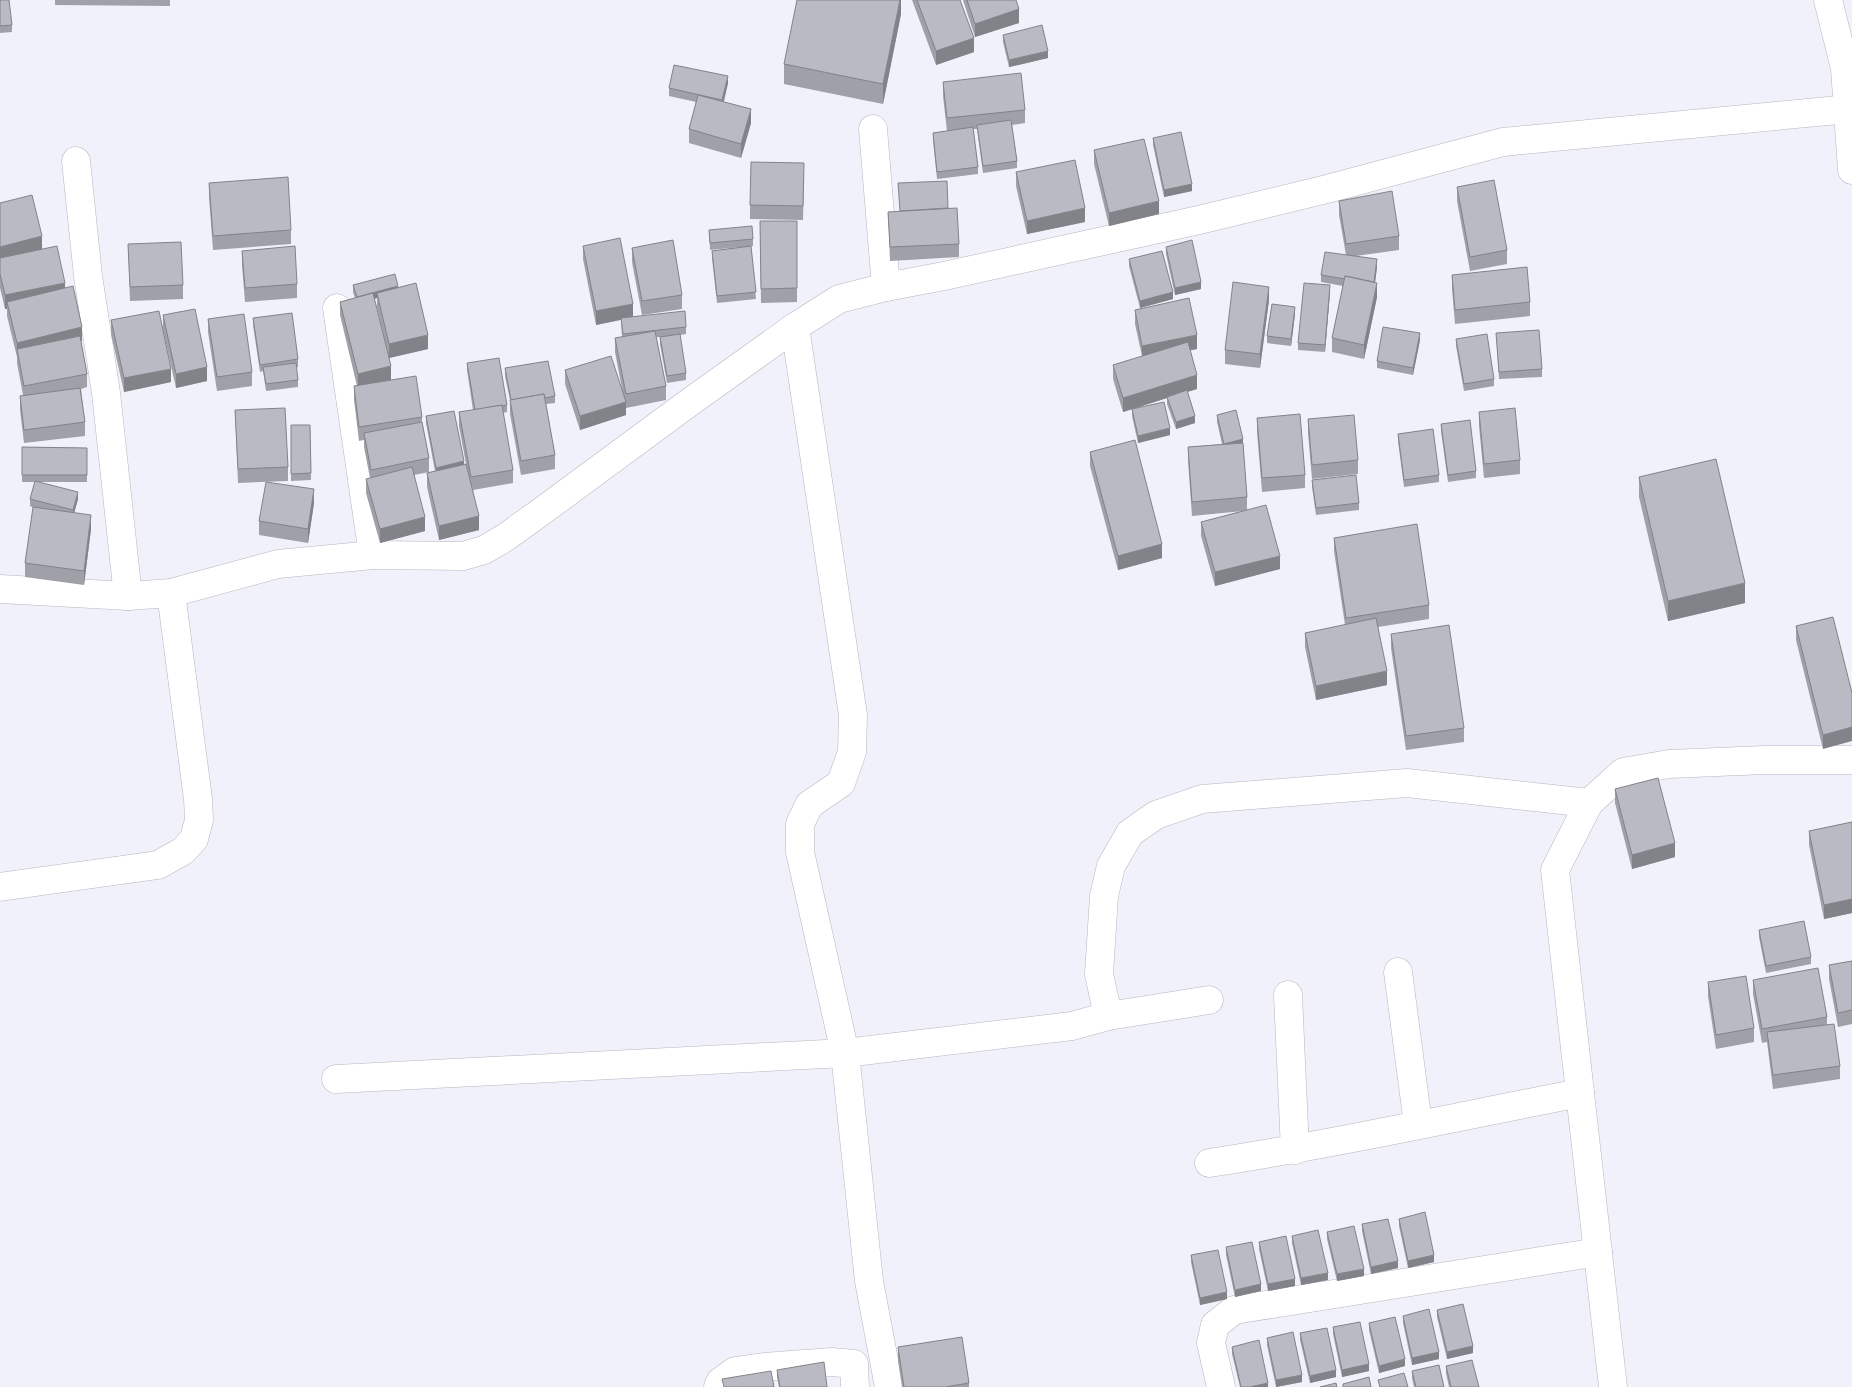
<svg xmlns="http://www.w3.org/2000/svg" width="1852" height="1387" font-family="'Archivo Narrow',sans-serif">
	<rect width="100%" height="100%" fill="#f1f1fb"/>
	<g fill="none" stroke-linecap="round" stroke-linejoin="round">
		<defs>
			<g id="minor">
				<path d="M1828,0l17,68 7,102"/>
				<path d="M873,129l13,158"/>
				<path d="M76,161l12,115 18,117 22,203"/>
				<path d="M337,308l36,247"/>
				<path d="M795,327l58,388 -1,37 -11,31 -32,22 -9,19v28l45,201 24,228 20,106"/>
				<path d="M0,589l128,7 43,-3"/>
				<path d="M0,887l158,-22 25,-14 11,-12 5,-19 -1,-21 -27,-206 107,-29 95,-9 90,1 21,-6 22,-13 32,-23 152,-112 105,-75 44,-28 47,-12 58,-11 255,-56 128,-31 176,-47 346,-33"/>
				<path d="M1398,972l20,152"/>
				<path d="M1288,995l7,155"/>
				<path d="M1108,1016l-9,-42 5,-78 7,-30 19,-33 26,-18 46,-16 205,-16 182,20"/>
				<path d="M336,1079l509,-26 227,-27 36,-10 101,-16"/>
				<path d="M1209,1163c124,-19 247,-46 371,-70"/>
				<path d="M718,1387l2,-5 15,-11 29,-4 68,-5 22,2 1,23"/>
				<path d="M1221,1387l-10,-44 4,-18 19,-15 364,-58"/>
				<path d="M1613,1387l-58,-517 34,-67 34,-31 46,-8 96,-4h87"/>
			</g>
		</defs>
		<!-- minor casing -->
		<use href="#minor" stroke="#b6b6bf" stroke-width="29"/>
		<!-- minor -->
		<use href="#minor" stroke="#fff" stroke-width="28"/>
	</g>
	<!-- wall -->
	<g fill="#a0a0a9">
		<path d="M0,0l12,25v7l-12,1z"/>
		<path d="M55,0h115v6l-115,-1z"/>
		<path d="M901,0v14l-18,90 -99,-20v-20z"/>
		<path d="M912,0h48l14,52 -38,13z"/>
		<path d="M963,0h53l3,23 -44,14z"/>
		<path d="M1003,35l45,23 -39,9 -6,-25z"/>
		<path d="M943,82l82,28v13l-13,2 5,36v7l-34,5 -6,-44h-4l5,38v7l-41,5 -4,-39v-7l14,-2 -4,-35z"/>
		<path d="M728,83l-4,19 27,21 -10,35 -52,-15v-14l7,-27 -27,-6v-8z"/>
		<path d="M1153,138l39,53 -28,6 -11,-52z"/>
		<path d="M1094,150l65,64 -50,12 -15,-62z"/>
		<path d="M1016,172l69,50 -58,12 -11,-48z"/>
		<path d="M804,177l-1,43 -53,-1v-14z"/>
		<path d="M209,183l82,47v14l-78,6 -4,-53z"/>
		<path d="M1457,187l50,63v14l-37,7 -13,-70z"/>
		<path d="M1339,201l60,35v14l-43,6 21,11 -2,15 2,15 -13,62 -32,-7v-14l11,-52 -22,-4v-7l25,-20 -7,-40z"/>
		<path d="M0,203l42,46 23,39 17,53h-1l6,33v13l-6,2 4,33v14l-61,7 -4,-33v-14l3,-1 -6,-32v-6l-10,-41v-7h-2l-5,-21z"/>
		<path d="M948,208l11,36v13l-69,4 -2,-49z"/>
		<path d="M760,221h37v81l-36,1z"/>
		<path d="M709,230l44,9v7h-2l5,53 -39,4 -5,-45v-7l29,-4 -31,3z"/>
		<path d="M128,244l55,41v14l-53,2z"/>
		<path d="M583,246l50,71 53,10v7l-6,1 6,38v7l-19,3 -7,-39v-7h-4l10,49v14l-40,8v7l-46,15 -15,-46v-14l58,24 -8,-42v-14l7,-1 -1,-17 -25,5 -13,-66z"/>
		<path d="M1166,247l35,42 -26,6 -9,-41z"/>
		<path d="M632,248l50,47v14l-40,6 -10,-53z"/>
		<path d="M242,251l55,33v14l-52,4 -3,-37z"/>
		<path d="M1129,259l44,40 -33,9 -11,-42z"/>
		<path d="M1452,275l78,27v14l-75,8 -3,-35z"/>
		<path d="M353,285l45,3 30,61 -39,9 -12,-51v-9l-3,1 17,81 31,37v5l7,36v14l-15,3 11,56 -45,12 -14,-50v-14l4,-1 -6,-31v-7l-5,1 -5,-41v-14h3l-17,-71v-13l15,-4 -2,-6z"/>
		<path d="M1330,292l-5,60 -27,-2v-7z"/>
		<path d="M1269,300l-9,68 -35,-4v-14z"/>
		<path d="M1135,310l62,39 -7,1 7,39 -10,3 8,31 -19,6 -9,-25v-6l-44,14 -10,-33v-14l29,-9 -7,-32z"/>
		<path d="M1295,314l-4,32 -24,-3v-7z"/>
		<path d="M163,315l44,66 -31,7 -13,-59z"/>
		<path d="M253,318l45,41v8h-2l2,13v7l-32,4 -3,-20 -3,1 -7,-47z"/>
		<path d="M208,319l44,53v14l-35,5 -9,-59z"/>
		<path d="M111,320l60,62 -47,10 -13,-58z"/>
		<path d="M1496,333l46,36v8l-43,2z"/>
		<path d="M1456,339l38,40v7l-30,5 -8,-45z"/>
		<path d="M1420,340l-7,35 -36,-7v-7z"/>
		<path d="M467,363l40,42v7l-4,1 10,57v13l-40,7 6,40 -40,10 -12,-53v-14l8,-2 -9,-48v-7l38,48h2l-7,-38v-14l14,-2 -6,-40z"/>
		<path d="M505,368l50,28v7l-9,1 9,51v14l-34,6 -11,-61v-14l-5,-24z"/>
		<path d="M1132,409l38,26 -32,8 -6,-27z"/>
		<path d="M235,410l53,57v14l-50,2z"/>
		<path d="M1479,412l41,48v14l-36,4 -5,-52z"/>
		<path d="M1217,415l26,31 4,51v13l33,59 -65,17 -14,-50v-14l42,-11 -51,5 -4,-55v-14l34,-3 -5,-22z"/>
		<path d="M1257,418l48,57v13l-43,4 -5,-60z"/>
		<path d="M1308,419l50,41v14l-46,5 -4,-46z"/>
		<path d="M1441,424l35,47v7l-28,4 -7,-51z"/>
		<path d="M291,425h19l1,55 -20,1z"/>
		<path d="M1398,434l41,41v7l-35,5 -6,-46z"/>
		<path d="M22,447l65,1v34h-49l40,17 -4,14 17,16 -7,56 -59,-8v-14l9,-55 -4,-2v-7l5,-17h-13z"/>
		<path d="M1090,452l72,106 -44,12 -28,-104z"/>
		<path d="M1639,477l106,126 -77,18 -29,-124z"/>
		<path d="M1312,480l47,23v7l-43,5 -4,-28z"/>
		<path d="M314,503l-6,40 -49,-8v-14z"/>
		<path d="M1334,538l95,67v14l-51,8 9,58 -71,15 -11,-53v-14l40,-8 -11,-74z"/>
		<path d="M1833,617l-10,132 -27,-109v-14z"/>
		<path d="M1391,634l73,94v14l-58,8 -15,-102z"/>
		<path d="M1615,789l60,68 -43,12 -17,-66z"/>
		<path d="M1852,822v91l-28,6 -15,-74v-14z"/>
		<path d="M1759,930l52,27v7l-45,9 -7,-36z"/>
		<path d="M1852,961v63l-14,3 -9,-48v-14z"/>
		<path d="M1753,980l74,37v8l13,41v13l-67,10 -6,-47 -5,1 -9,-49z"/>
		<path d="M1708,982l46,46v14l-38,7 -8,-53z"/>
		<path d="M1399,1219l35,43 -26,6 -9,-42z"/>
		<path d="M1362,1224l36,44 -27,6 -9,-43z"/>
		<path d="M1327,1232l37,44 -27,5 -10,-42z"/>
		<path d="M1292,1236l36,44 -27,5 -9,-42z"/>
		<path d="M1259,1242l36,44 -27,5 -9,-42z"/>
		<path d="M1226,1247l35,44 -26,6 -9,-42z"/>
		<path d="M1191,1255l36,44 -27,6 -9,-43z"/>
		<path d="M1437,1310l36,43 -26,6 -10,-42z"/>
		<path d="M1403,1316l36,43 -27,6 -9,-42z"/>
		<path d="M1369,1323l36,43 -26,7 -10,-43z"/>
		<path d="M1333,1327l36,44 -27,6 -9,-43z"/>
		<path d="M1300,1333l36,44 -26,6 -10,-43z"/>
		<path d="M1267,1338l35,44 -26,5 -9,-42z"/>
		<path d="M898,1347l71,36v4h-67l-4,-26z"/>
		<path d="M1232,1347l36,40h-28l-8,-33z"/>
		<path d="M1446,1366l33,21h-30l-3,-14z"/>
		<path d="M777,1370l50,17h-48l-2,-10z"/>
		<path d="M1412,1371l32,16h-30l-2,-9z"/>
	</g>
	<!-- shaded-wall -->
	<g fill="#828289">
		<path d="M900,0h1v14l-18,90v-20z"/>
		<path d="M1019,9v14l-44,14v-13z"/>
		<path d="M974,38v14l-38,13v-14z"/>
		<path d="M1048,51v7l-39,9v-7z"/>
		<path d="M728,76v7l-6,24v-7z"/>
		<path d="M751,109v14l-10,35v-14z"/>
		<path d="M1192,184v7l-28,6v-7z"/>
		<path d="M1159,201v13l-50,12v-13z"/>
		<path d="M1085,208v14l-58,12v-13z"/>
		<path d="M42,236v14l-42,11v-14z"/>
		<path d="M1377,259v8l-3,24v-7z"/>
		<path d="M1201,282v7l-26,6v-7z"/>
		<path d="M65,283v14l-58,5v7h-2v-14z"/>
		<path d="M1377,283v14l-13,62v-14z"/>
		<path d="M1330,285v7l-5,60v-7z"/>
		<path d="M398,286v7h-21v5l-20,6v-7z"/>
		<path d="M1269,287v13l-9,68v-14z"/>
		<path d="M1173,292v7l-33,9v-7z"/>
		<path d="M633,304v13l-37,8v-14z"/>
		<path d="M1295,307v7l-4,32v-7z"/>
		<path d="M82,327v14l-64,16 -1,-8v8v-14z"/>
		<path d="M1420,333v7l-7,35v-7z"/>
		<path d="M428,335v14l-39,9v-14z"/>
		<path d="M1197,335v14l-55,11v-14z"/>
		<path d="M391,366v14l-33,8v-14z"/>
		<path d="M207,367v14l-31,7v-14z"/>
		<path d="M171,369v13l-47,10v-14z"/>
		<path d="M1197,375v14l-30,9v-1v1l-44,14v-14z"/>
		<path d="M626,402v13l-46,15v-14z"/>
		<path d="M1195,416v7l-19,6v-7z"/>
		<path d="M1170,428v7l-32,8v-7z"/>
		<path d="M1243,439v7l-19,-2z"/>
		<path d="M464,461v7l-28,7v-7z"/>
		<path d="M314,489v14l-6,40v-14z"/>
		<path d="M78,492v7l-5,18v-7z"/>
		<path d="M91,515v14l-7,56v-14z"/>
		<path d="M479,516v14l-40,10v-14z"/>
		<path d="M425,517v14l-45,12v-14z"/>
		<path d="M1162,544v14l-44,12v-14z"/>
		<path d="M1280,556v13l-65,17v-14z"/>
		<path d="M1745,583v20l-77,18v-20z"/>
		<path d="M1387,671v14l-71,15v-14z"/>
		<path d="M1852,727v14l-29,8v-14z"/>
		<path d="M1675,843v14l-43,12v-14z"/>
		<path d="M1852,899v14l-28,6v-14z"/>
		<path d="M1434,1255v7l-26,6v-7z"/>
		<path d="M1398,1261v7l-27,6v-7z"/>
		<path d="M1364,1269v7l-27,5v-7z"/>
		<path d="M1328,1273v7l-27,5v-7z"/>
		<path d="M1295,1279v7l-27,5v-7z"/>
		<path d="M1261,1284v7l-26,6v-7z"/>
		<path d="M1227,1292v7l-27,6v-7z"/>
		<path d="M1473,1346v7l-26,6v-7z"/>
		<path d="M1439,1352v7l-27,6v-7z"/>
		<path d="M1405,1359v7l-26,7v-7z"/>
		<path d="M1369,1364v7l-27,6v-7z"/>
		<path d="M1336,1370v7l-26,6v-7z"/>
		<path d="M1302,1375v7l-26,5v-7z"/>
		<path d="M1268,1383v4h-18z"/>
	</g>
	<!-- building -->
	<g fill="#babac4" stroke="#828289">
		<path d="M0,0h9l3,25 -12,1z"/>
		<path d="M797,0h103l-17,84 -99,-20z"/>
		<path d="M917,0h43l14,38 -38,13z"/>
		<path d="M967,0h49l3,9 -44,15z"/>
		<path d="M1042,25l6,26 -39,9 -6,-25z"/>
		<path d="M674,65l54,11 -6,24 -53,-12z"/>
		<path d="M1021,73l4,37 -78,8 -4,-36z"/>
		<path d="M698,95l53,14 -10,35 -52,-15z"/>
		<path d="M1011,120l6,41 -34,5 -6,-41z"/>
		<path d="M973,127l5,40 -41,5 -4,-39z"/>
		<path d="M1181,132l11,52 -28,6 -11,-52z"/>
		<path d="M1144,139l15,62 -50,12 -15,-63z"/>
		<path d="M1075,160l10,48 -58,13 -11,-49z"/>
		<path d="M751,162l53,1 -1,43 -53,-1z"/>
		<path d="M288,177l3,53 -78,6 -4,-53z"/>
		<path d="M1494,180l13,70 -37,7 -13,-70z"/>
		<path d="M947,181l1,27 -48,3 -2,-28z"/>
		<path d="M1392,191l7,45 -53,8 -7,-43z"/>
		<path d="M32,195l10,41 -42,11v-44z"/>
		<path d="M957,208l2,36 -69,3 -2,-35z"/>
		<path d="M760,221h37v67l-36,1z"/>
		<path d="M752,226l1,13 -43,4 -1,-13z"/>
		<path d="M620,238l13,66 -37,7 -13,-65z"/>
		<path d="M673,240l9,55 -40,6 -10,-53z"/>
		<path d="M1192,240l9,42 -26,6 -9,-41z"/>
		<path d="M181,242l2,43 -53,2 -2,-43z"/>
		<path d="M57,246l8,37 -60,12 -5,-21v-16z"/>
		<path d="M295,246l2,38 -52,4 -3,-37z"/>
		<path d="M751,246l5,46 -39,4 -5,-45z"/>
		<path d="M1162,251l11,41 -33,9 -11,-42z"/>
		<path d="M1325,252l52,7 -3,23 -29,-6v3l-24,-4z"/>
		<path d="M1527,267l3,35 -75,8 -3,-35z"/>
		<path d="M395,274l3,12 -41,11 -4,-12z"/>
		<path d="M1345,276l32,7 -13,62 -32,-7z"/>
		<path d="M1233,282l36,5 -9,67 -35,-4z"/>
		<path d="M416,283l12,52 -39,9 -12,-51z"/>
		<path d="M1304,283l26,2 -5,60 -27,-2z"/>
		<path d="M73,286l9,41 -65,16 -10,-41z"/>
		<path d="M373,293l18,73 -33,8 -18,-72z"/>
		<path d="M1189,298l8,37 -55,11 -7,-36z"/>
		<path d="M1272,304l23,3 -4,32 -24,-3z"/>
		<path d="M195,309l12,58 -31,7 -13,-59z"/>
		<path d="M159,311l12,58 -47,9 -13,-58z"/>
		<path d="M685,311l1,16 -63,7 -2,-16z"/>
		<path d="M292,313l6,46 -38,6 -7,-47z"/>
		<path d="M244,314l8,58 -35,5 -9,-58z"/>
		<path d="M1383,327l37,6 -7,35 -36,-7z"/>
		<path d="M1539,330l3,39 -43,3 -3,-39z"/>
		<path d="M655,331l11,55 -40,8 -11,-56z"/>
		<path d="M680,334l6,39 -19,3 -7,-39z"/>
		<path d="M1487,334l7,45 -30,5 -8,-45z"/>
		<path d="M80,336l7,38 -63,12 -7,-37z"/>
		<path d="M1188,342l9,33 -74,23 -10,-33z"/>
		<path d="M611,356l15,46 -46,14 -15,-46z"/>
		<path d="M499,358l8,47 -5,1v-1l-27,5 -8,-47z"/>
		<path d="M548,361l7,35 -10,2 -1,-4 -33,6 -6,-32z"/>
		<path d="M296,363l2,17 -32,4 -3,-17z"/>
		<path d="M416,376l6,41 -63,10 -5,-41z"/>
		<path d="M80,388l5,34 -61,8 -4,-34z"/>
		<path d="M1187,390l8,26 -19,6 -9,-25z"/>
		<path d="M544,394l11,61 -34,6 -11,-61z"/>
		<path d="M1164,402l6,26 -32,8 -6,-27z"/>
		<path d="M502,405l11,65 -42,7 -12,-65z"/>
		<path d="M285,408l3,59 -50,2 -3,-59z"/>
		<path d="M1515,408l5,52 -36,4 -5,-52z"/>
		<path d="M1236,410l7,29 -19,5 -7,-29z"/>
		<path d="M454,411l10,50 -28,7 -10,-52z"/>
		<path d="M1300,414l5,61 -43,3 -5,-60z"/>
		<path d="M1354,415l4,45 -46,5 -4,-46z"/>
		<path d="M1470,420l6,51 -28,4 -7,-51z"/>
		<path d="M422,422l7,36 -58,12 -7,-37z"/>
		<path d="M291,425h19l1,48 -20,1z"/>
		<path d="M1433,429l6,46 -35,5 -6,-46z"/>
		<path d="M1135,440l27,104 -44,12 -28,-104z"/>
		<path d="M1243,443l4,54 -55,5 -4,-55z"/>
		<path d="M22,447l65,1v27h-65z"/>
		<path d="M1716,459l29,124 -77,18 -29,-124z"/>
		<path d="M466,464l13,52 -40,10 -12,-53z"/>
		<path d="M412,467l13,50 -45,12 -14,-50z"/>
		<path d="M1356,475l3,28 -43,5 -4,-28z"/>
		<path d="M35,481l43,11 -5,18 -43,-11z"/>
		<path d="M266,482l48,7 -6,40 -49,-8z"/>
		<path d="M1266,505l14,51 -65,16 -14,-50z"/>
		<path d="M33,507l58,8 -7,56 -59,-8z"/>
		<path d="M1417,524l12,81 -83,13 -12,-80z"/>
		<path d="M1833,617l19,76v34l-29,8 -27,-109z"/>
		<path d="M1376,618l11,53 -71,15 -11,-53z"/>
		<path d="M1449,625l15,103 -58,8 -15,-102z"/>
		<path d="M1658,778l17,65 -43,12 -17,-66z"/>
		<path d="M1852,822v77l-28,6 -15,-74z"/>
		<path d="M1804,921l7,36 -45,9 -7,-36z"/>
		<path d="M1852,961v49l-14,3 -9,-48z"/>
		<path d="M1818,968l9,49 -65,12 -9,-49z"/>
		<path d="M1746,976l8,52 -38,7 -8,-53z"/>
		<path d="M1834,1024l6,42 -67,9 -6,-43z"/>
		<path d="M1425,1212l9,43 -26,6 -9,-42z"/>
		<path d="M1388,1219l10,42 -27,6 -9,-43z"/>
		<path d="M1354,1226l10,43 -27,5 -10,-42z"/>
		<path d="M1318,1230l10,43 -27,5 -9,-42z"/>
		<path d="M1286,1236l9,43 -27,5 -9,-42z"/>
		<path d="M1252,1242l9,42 -26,6 -9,-43z"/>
		<path d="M1218,1250l9,42 -27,6 -9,-43z"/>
		<path d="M1463,1304l10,42 -26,6 -10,-42z"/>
		<path d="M1429,1309l10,43 -27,6 -9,-42z"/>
		<path d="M1395,1317l10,42 -26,7 -10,-43z"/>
		<path d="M1360,1322l9,42 -27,6 -9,-43z"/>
		<path d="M1327,1328l9,42 -26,6 -10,-43z"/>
		<path d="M1293,1332l9,43 -26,5 -9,-42z"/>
		<path d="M962,1337l7,46 -24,4h-41l-6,-40z"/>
		<path d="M1259,1340l9,43 -18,4h-9l-9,-40z"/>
		<path d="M1472,1360l7,27h-28l-5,-21z"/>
		<path d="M824,1362l3,25h-47l-3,-17z"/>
		<path d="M1439,1365l5,22h-28l-4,-16z"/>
		<path d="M771,1371l3,16h-50l-2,-8z"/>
		<path d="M1404,1373l4,14h-28l-2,-7z"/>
		<path d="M1369,1377l2,10h-28v-3z"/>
		<path d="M1336,1383l1,4h-17z"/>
	</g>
</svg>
